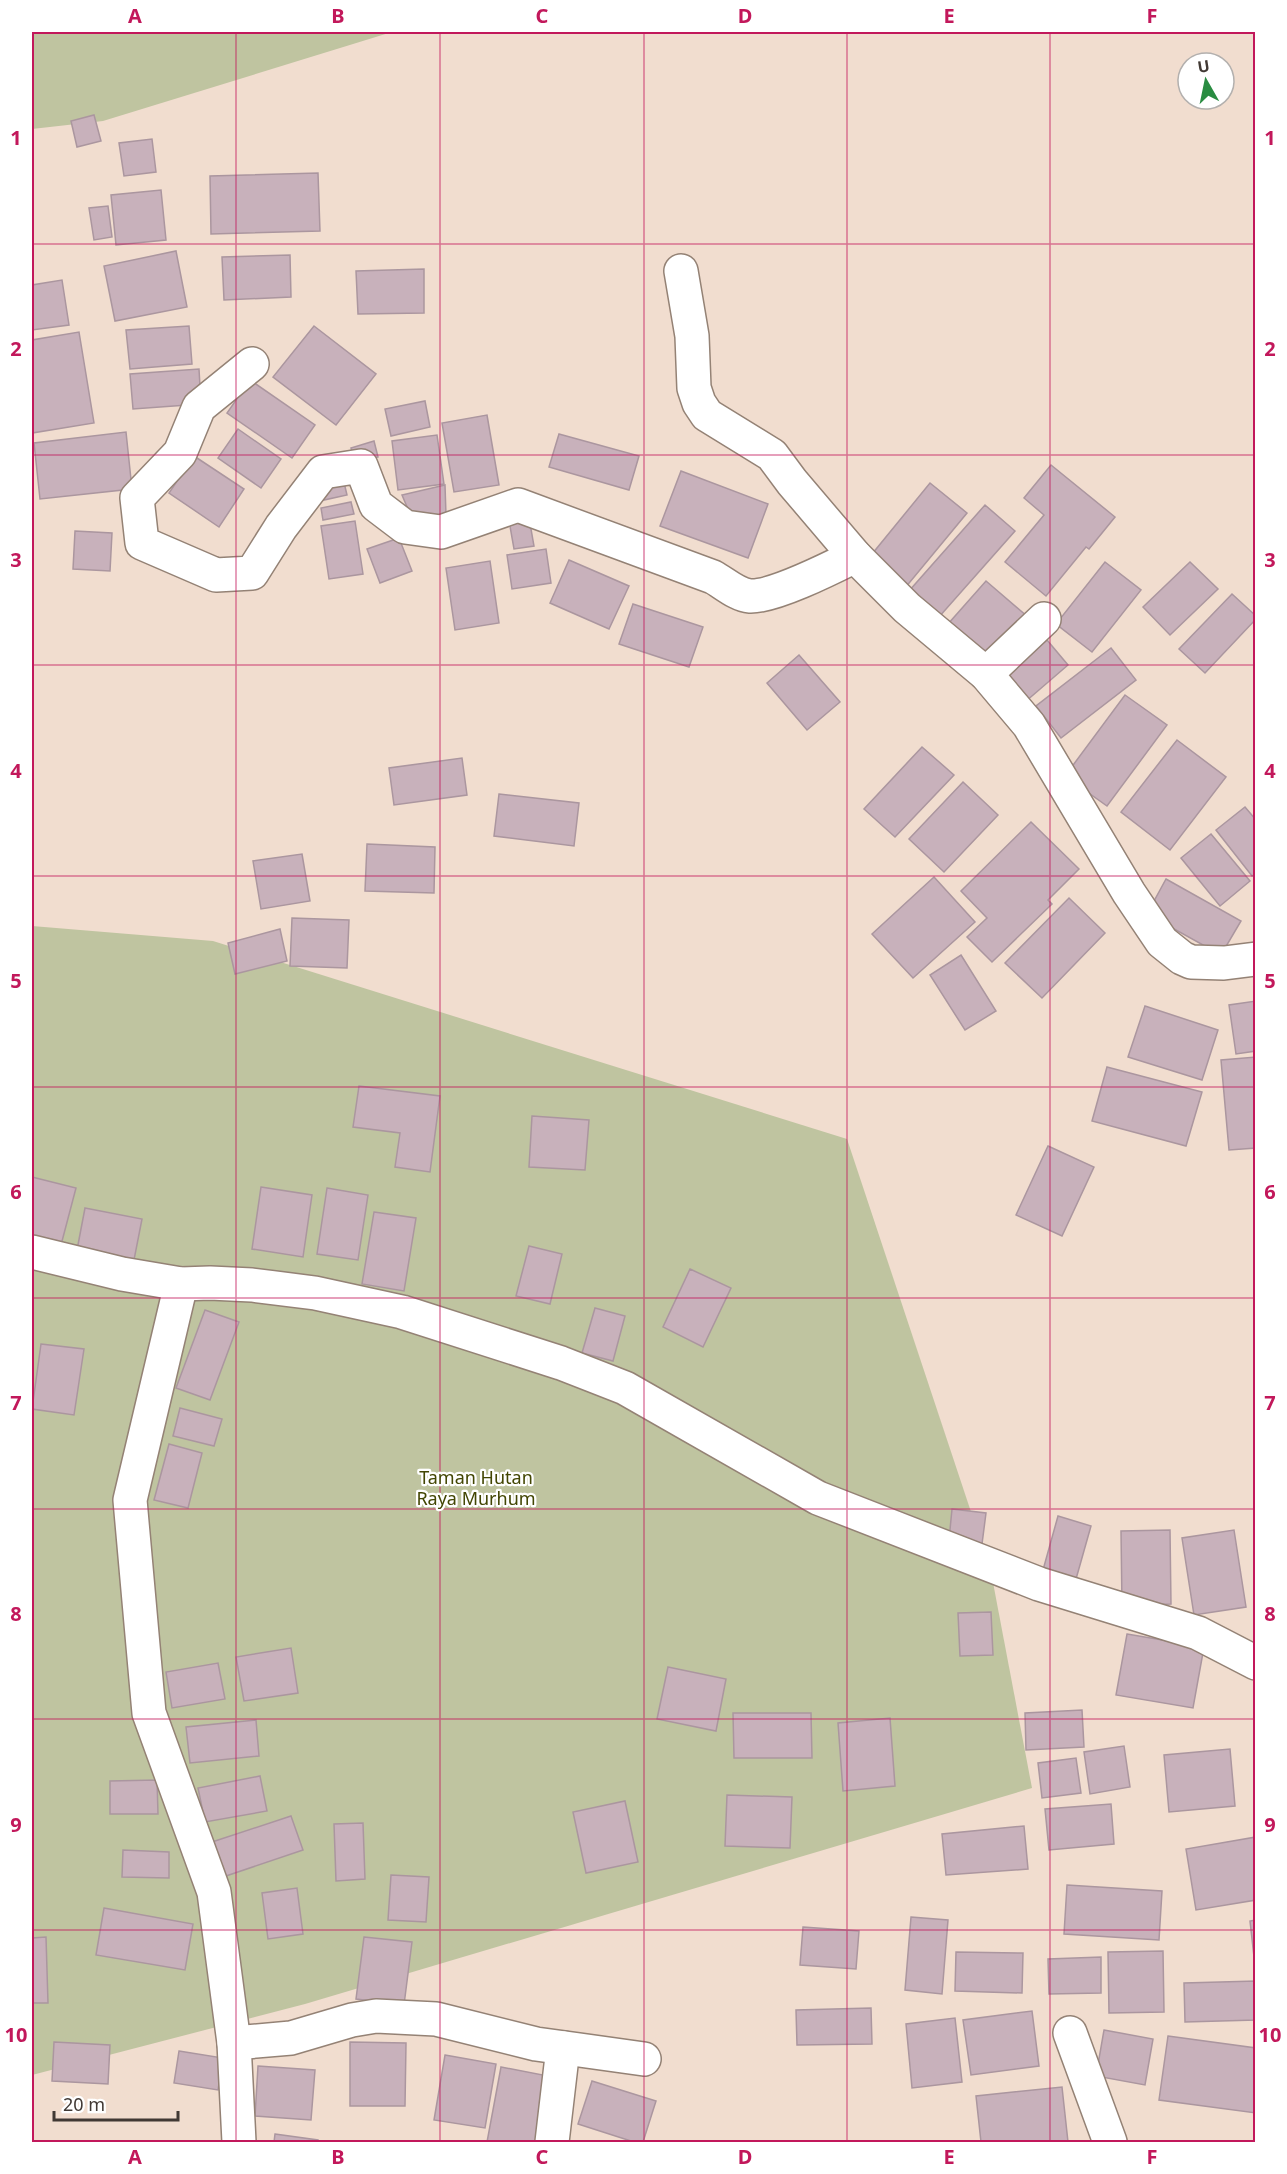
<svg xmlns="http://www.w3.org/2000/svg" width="1287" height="2174" font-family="'Noto Sans',sans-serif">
	<rect width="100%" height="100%" fill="#f1ddcf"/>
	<!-- green -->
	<g fill="#bfc4a0">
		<path d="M32,32h360l-289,89 -71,8z"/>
		<path d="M32,926l181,15 634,198 144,433 41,216 -727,216 -273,71z"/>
	</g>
	<!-- building -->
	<g fill="#c8b1bb" stroke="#ab969f" stroke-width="1.5">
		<path d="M94,115l7,26 -24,6 -6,-26z"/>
		<path d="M152,139l4,33 -32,4 -5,-33z"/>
		<path d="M318,173l2,58 -109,3 -1,-58z"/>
		<path d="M161,190l5,50 -50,5 -5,-50z"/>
		<path d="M108,206l4,31 -18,3 -5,-32z"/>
		<path d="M176,251l11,56 -72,14 -11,-55z"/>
		<path d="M290,255l1,42 -67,3 -2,-43z"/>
		<path d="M424,269v44l-66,1 -2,-43z"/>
		<path d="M62,280l7,45 -37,5v-45z"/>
		<path d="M189,326l3,38 -62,5 -4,-39z"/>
		<path d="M314,326l62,48 -40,51 -63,-48z"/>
		<path d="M79,332l15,91 -62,10v-93z"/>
		<path d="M199,369l2,35 -68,5 -3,-35z"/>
		<path d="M250,380l65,45 -23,33 -65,-45z"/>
		<path d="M425,401l5,26 -39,9 -6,-27z"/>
		<path d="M487,415l12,70 -45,7 -12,-69z"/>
		<path d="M238,429l43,30 -20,29 -43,-30z"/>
		<path d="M126,432l6,57 -92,10 -6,-56z"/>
		<path d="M559,434l80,22 -10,34 -80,-23z"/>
		<path d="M437,435l7,49 -46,6 -6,-49z"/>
		<path d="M374,441l4,16 -23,6 -4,-15z"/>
		<path d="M194,456l50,33 -25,38 -50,-34z"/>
		<path d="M1051,465l64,52 -26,32 -3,-2 -40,49 -41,-34 39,-47 -20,-17z"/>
		<path d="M681,471l87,33 -20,54 -88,-32z"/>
		<path d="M342,474l5,21 -23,5 -5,-20z"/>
		<path d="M930,483l37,30 -62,75 -37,-29z"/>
		<path d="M445,485l1,30 -33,6 -11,-26z"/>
		<path d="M351,502l3,12 -31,6 -2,-12z"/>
		<path d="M985,505l30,26 -76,86 -30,-26z"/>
		<path d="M528,512l6,34 -20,3 -6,-34z"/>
		<path d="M355,521l8,53 -34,5 -8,-53z"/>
		<path d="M75,531l37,2 -2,38 -37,-2z"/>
		<path d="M399,538l13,33 -32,12 -13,-34z"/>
		<path d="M546,549l5,34 -39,6 -5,-34z"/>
		<path d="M569,560l60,26 -20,43 -59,-26z"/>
		<path d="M490,561l9,62 -44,7 -9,-62z"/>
		<path d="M1105,562l36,28 -49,62 -36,-28z"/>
		<path d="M1190,562l28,27 -48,46 -27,-28z"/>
		<path d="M986,581l42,36 -39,44 -41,-37z"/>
		<path d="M1232,594l24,22v3l-51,54 -26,-24z"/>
		<path d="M633,604l70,23 -14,40 -70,-23z"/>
		<path d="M1047,640l21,25 -43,37 -21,-25z"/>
		<path d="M1111,648l25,32 -75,58 -25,-32z"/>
		<path d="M799,655l41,47 -33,28 -40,-47z"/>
		<path d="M1125,695l42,30 -60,81 -42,-30z"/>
		<path d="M1177,740l49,37 -56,73 -49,-38z"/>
		<path d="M922,747l32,28 -59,62 -31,-28z"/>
		<path d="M462,758l5,37 -73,10 -5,-37z"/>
		<path d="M963,782l35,33 -54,57 -35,-33z"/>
		<path d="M499,794l80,9 -5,43 -80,-10z"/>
		<path d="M1245,807l11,13v53l-4,3 -36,-46z"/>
		<path d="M1031,822l48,47 -31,31 4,4 -60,58 -25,-25 20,-19 -26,-27z"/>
		<path d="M1211,834l39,47 -30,25 -39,-48z"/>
		<path d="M367,844l68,3 -1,46 -69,-2z"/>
		<path d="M302,854l8,47 -49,8 -8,-48z"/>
		<path d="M934,877l41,45 -62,56 -41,-44z"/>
		<path d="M1166,879l75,42 -20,34 -74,-41z"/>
		<path d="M1069,898l36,35 -63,65 -37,-35z"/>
		<path d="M292,918l57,2 -2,48 -57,-2z"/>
		<path d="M280,929l7,32 -52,13 -7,-31z"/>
		<path d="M961,955l35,56 -31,19 -35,-55z"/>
		<path d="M1256,1001v50l-20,3 -7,-49z"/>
		<path d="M1145,1006l73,24 -16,50 -74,-23z"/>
		<path d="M1256,1057v91l-27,2 -8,-90z"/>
		<path d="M1107,1067l95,25 -16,54 -94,-25z"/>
		<path d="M359,1086l81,10 -10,76 -35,-5 5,-34 -47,-6z"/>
		<path d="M532,1116l57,4 -4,50 -56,-3z"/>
		<path d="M1048,1146l46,21 -32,69 -46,-21z"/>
		<path d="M32,1177l44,11 -15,57 -29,-8z"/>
		<path d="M261,1187l51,8 -9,62 -51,-8z"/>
		<path d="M327,1188l41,7 -10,65 -41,-6z"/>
		<path d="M85,1208l57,11 -8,41 -57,-10z"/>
		<path d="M374,1212l42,6 -12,73 -42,-7z"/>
		<path d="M529,1246l33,8 -12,50 -34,-8z"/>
		<path d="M690,1269l41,19 -28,59 -40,-20z"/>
		<path d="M595,1308l30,8 -12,45 -31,-8z"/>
		<path d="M205,1310l34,12 -29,78 -34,-12z"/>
		<path d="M41,1344l43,5 -10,66 -42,-6z"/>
		<path d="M180,1408l42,11 -8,27 -41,-10z"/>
		<path d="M169,1444l33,9 -14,55 -34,-8z"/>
		<path d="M952,1509l34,4 -4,31 -33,-4z"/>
		<path d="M1058,1516l33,10 -15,53 -33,-9z"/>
		<path d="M1170,1530l1,74 -49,2 -1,-75z"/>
		<path d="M1234,1530l12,77 -52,8 -12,-77z"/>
		<path d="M991,1612l2,43 -33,1 -2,-43z"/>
		<path d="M1127,1634l77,13 -11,61 -77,-13z"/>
		<path d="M291,1648l7,45 -54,8 -8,-44z"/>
		<path d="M218,1663l7,36 -53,9 -6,-36z"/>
		<path d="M668,1667l58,12 -10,52 -59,-12z"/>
		<path d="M1082,1710l2,37 -58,3 -1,-37z"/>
		<path d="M733,1713h78l1,45h-78z"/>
		<path d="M890,1718l5,68 -52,5 -5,-68z"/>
		<path d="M256,1720l3,36 -69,7 -4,-36z"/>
		<path d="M1124,1746l6,41 -40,7 -6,-42z"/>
		<path d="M1230,1749l5,57 -66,6 -5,-57z"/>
		<path d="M1076,1758l5,35 -39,5 -4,-35z"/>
		<path d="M260,1776l7,35 -62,11 -7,-34z"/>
		<path d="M157,1780l1,34h-48v-33z"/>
		<path d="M727,1795l65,2 -2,51 -65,-2z"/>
		<path d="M625,1801l13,61 -52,11 -13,-61z"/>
		<path d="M1111,1804l3,40 -65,6 -4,-41z"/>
		<path d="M291,1816l12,34 -80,27 -11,-35z"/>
		<path d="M363,1823l2,56 -29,2 -2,-57z"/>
		<path d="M1024,1826l4,43 -82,6 -4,-41z"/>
		<path d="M1256,1837v63l-60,10 -10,-61z"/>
		<path d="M123,1850l46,2v26l-47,-1z"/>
		<path d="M391,1875l38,2 -3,45 -38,-2z"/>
		<path d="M1067,1885l95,6 -3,49 -95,-6z"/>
		<path d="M297,1888l6,46 -35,5 -6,-46z"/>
		<path d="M104,1908l89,16 -8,46 -89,-15z"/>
		<path d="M911,1917l37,3 -6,74 -37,-4z"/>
		<path d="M1256,1920v55l-6,-54z"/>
		<path d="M803,1927l56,4 -3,38 -56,-4z"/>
		<path d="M46,1937l2,66h-16v-65z"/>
		<path d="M364,1937l48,5 -8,63 -48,-6z"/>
		<path d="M1163,1951l1,61 -55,1 -1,-61z"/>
		<path d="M956,1952l67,1 -1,40 -67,-2z"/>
		<path d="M1101,1957v36l-52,1 -1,-35z"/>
		<path d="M1256,1981v39l-71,2 -1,-39z"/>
		<path d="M871,2008l1,36 -75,1 -1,-35z"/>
		<path d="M1032,2011l7,55 -68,9 -8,-55z"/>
		<path d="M955,2018l7,64 -50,6 -6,-64z"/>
		<path d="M1104,2030l49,9 -8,46 -49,-9z"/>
		<path d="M1168,2036l88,12v65l-97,-13z"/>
		<path d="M54,2042l56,3 -2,39 -56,-3z"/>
		<path d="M350,2042l56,1 -1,63h-55z"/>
		<path d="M179,2051l44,7 -5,32 -44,-7z"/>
		<path d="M445,2055l51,9 -11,64 -51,-8z"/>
		<path d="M258,2066l57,4 -4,50 -56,-4z"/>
		<path d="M501,2067l47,9 -12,66h-49z"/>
		<path d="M592,2081l64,20 -13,41h-9l-56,-18z"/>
		<path d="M1062,2087l6,55h-87l-5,-46z"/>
		<path d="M275,2134l43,6v2h-44z"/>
	</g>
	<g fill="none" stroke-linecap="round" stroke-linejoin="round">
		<defs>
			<g id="minor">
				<path d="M681,271l11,65 2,52 5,15 8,12 65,40 20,27 63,74 52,52 79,66 43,51 100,168 33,49 20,16 9,4 33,1 32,-4"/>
				<path d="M252,364l-53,43 -19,46 -43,45 5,45 74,32 36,-2 29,-46 42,-55 38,-6 15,39 29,22 36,5 77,-27 195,72c11,6 24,18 37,19 24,1 83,-29 105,-40"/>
				<path d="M986,674l58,-55"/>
				<path d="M32,1252l90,22 59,10 29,-1 42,2 63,8 87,19 159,51 64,25 193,110 221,86 159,49 58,30"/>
				<path d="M181,1284l-51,216 19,213 65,179 20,151 5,99"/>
				<path d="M1070,2033l40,109"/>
				<path d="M234,2043l57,-5 61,-18 24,-4 60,3 100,25 108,15"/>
				<path d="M552,2142l11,-94"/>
			</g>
		</defs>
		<!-- minor casing -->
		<use href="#minor" stroke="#948275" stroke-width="36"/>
		<!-- minor -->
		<use href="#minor" stroke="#fff" stroke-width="33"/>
	</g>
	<!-- grid -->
	<path fill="none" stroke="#c2185b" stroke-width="1.5" stroke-opacity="0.55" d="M236,32v2110M440,32v2110M644,32v2110M847,32v2110M1050,32v2110M32,244h1224M32,455h1224M32,665h1224M32,876h1224M32,1087h1224M32,1298h1224M32,1509h1224M32,1719h1224M32,1930h1224"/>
	<g text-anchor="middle" stroke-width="4.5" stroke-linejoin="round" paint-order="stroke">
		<!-- park labels -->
		<g font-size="18" fill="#424603" stroke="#fff">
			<text x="476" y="1484">Taman Hutan<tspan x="476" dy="21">Raya Murhum</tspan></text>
		</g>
	</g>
	<!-- border -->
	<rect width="1287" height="2174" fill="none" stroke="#ffffff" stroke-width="66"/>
	<!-- north arrow -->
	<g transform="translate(1206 81) rotate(351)"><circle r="28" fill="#ffffff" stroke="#b3b0ae" stroke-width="1.5"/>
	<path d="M0-4.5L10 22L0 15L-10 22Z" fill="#298c41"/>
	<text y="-9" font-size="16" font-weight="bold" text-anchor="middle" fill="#413934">U</text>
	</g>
	<!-- scale -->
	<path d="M54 2111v9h124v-9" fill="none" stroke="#413934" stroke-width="3"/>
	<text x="63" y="2111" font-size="18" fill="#413934" stroke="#ffffff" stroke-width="4.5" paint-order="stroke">20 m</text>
	<rect x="33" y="33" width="1221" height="2108" fill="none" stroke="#c2185b" stroke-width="2"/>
	<g font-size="20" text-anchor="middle" font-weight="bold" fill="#c2185b">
		<text x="135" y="23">A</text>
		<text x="338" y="23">B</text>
		<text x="542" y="23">C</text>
		<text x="745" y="23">D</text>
		<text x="949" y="23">E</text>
		<text x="1152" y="23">F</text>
		<text x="16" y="145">1</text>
		<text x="1270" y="145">1</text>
		<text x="16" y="356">2</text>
		<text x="1270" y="356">2</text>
		<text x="16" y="567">3</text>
		<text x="1270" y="567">3</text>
		<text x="16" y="778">4</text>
		<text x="1270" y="778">4</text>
		<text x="16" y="988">5</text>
		<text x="1270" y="988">5</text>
		<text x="16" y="1199">6</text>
		<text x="1270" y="1199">6</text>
		<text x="16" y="1410">7</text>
		<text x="1270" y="1410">7</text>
		<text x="16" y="1621">8</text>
		<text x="1270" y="1621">8</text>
		<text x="16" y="1832">9</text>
		<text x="1270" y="1832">9</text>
		<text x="16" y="2042">10</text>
		<text x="1270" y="2042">10</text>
		<text x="135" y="2164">A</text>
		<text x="338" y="2164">B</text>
		<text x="542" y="2164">C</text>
		<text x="745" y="2164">D</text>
		<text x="949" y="2164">E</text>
		<text x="1152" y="2164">F</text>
	</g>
</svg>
